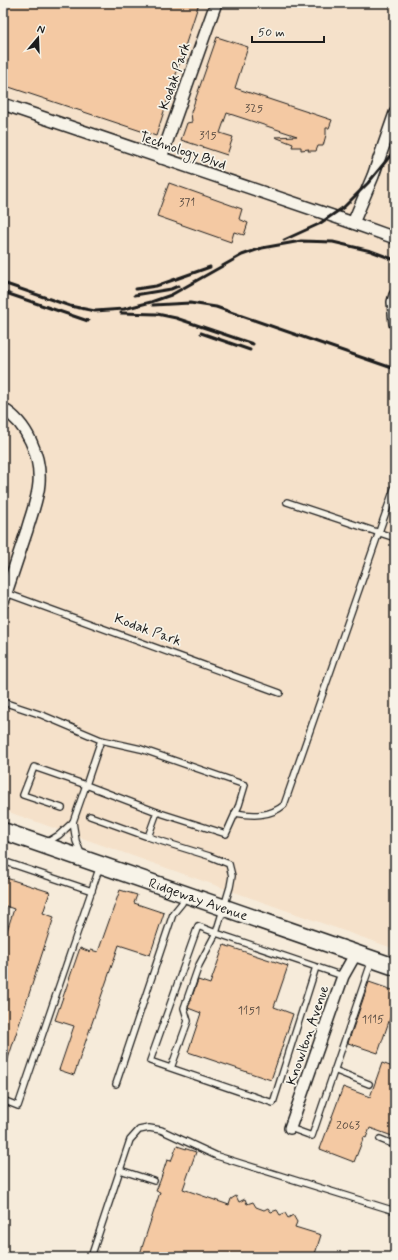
<svg xmlns="http://www.w3.org/2000/svg" width="398" height="1260" font-family="Mynerve,sans-serif">
	<rect width="100%" height="100%" fill="#f6ebda"/>
	<filter id="ink" filterUnits="userSpaceOnUse"><feTurbulence type="fractalNoise" baseFrequency=".025" numOctaves="2"/><feDisplacementMap in="SourceGraphic" scale="8" xChannelSelector="R" yChannelSelector="G"/><feConvolveMatrix kernelMatrix="1 2 1 2 8 2 1 2 1" color-interpolation-filters="sRGB"/></filter>
	<g filter="url(#ink)">
		<!-- built -->
		<path fill="#f5e1ca" d="M3,3h392v946l-392,-139z"/>
		<!-- building -->
		<g fill="#f4c9a3" stroke="#1c1c1c">
			<path d="M8,3h191l-43,133 -153,-51v-65z"/>
			<path d="M217,37l31,10 -13,41 97,32 -3,8h-3v7l-3,11h-5l-2,5h-8l1,-2 -8,1v-3h-9l1,-3 -18,-7 22,-1 -70,-23 -7,20 13,4 -6,18 -46,-15 6,-17 5,-1 -1,-10z"/>
			<path d="M169,183l73,26 -3,10 9,4 -4,12 -10,-3 -3,10 -74,-26z"/>
			<path d="M3,877l47,15 -7,21 11,4 -49,151h-2v-125l11,-34 -11,-4z"/>
			<path d="M120,890l17,5 -3,8 30,10 -14,42 -31,-10 -45,130 -15,-5 15,-44 -19,-6 25,-72 10,4 1,-2 7,2z"/>
			<path d="M224,945l64,21 -14,41 19,7 -22,66 -83,-28 13,-39 -13,-5 10,-28 12,4z"/>
			<path d="M369,982l26,9v13l-17,49 -30,-10z"/>
			<path d="M382,1063l13,5v69l-25,-9 -4,10 -2,-1 -10,25 -34,-13 23,-62 27,10z"/>
			<path d="M177,1146l19,6 -13,37 46,16 2,-6 5,-3 3,6 6,-3 2,5 6,-2 3,5 8,3 4,-2 3,4 6,-2 3,5 5,-2 3,5 5,-3 4,7 -2,5 26,8 -7,22h-175l21,-65 -4,-1 4,-10 7,-21 4,1z"/>
		</g>
		<g fill="none" stroke-linecap="round" stroke-linejoin="round">
			<defs>
				<g id="lane">
					<path d="M287,502l108,36"/>
					<path d="M6,593l274,100"/>
					<path d="M3,702l39,13 59,25 -15,45 -52,-18 -11,28 39,13"/>
					<path d="M101,740l40,9 104,36 -6,20 -13,29 -69,-22"/>
					<path d="M235,813c17,3 35,4 49,-8l111,-319"/>
					<path d="M90,816l58,21"/>
					<path d="M73,822l3,19 6,15"/>
					<path d="M46,843l13,-8 14,-13 13,-37 71,27 -9,25 61,19 20,8 3,12 -2,11 -14,46 127,43"/>
					<path d="M3,861l89,30"/>
					<path d="M171,1068l17,-47 -4,-13 15,-43 17,-32 -18,-7 -48,135 123,42 43,-136"/>
					<path d="M334,1070l35,14"/>
					<path d="M116,1084l57,-170 9,-11 2,-7"/>
					<path d="M3,1100l15,6 82,-240"/>
					<path d="M290,1128l22,8 60,-176"/>
					<path d="M380,1139l15,6"/>
					<path d="M120,1170l34,11"/>
					<path d="M91,1257l39,-117 9,-10 10,-2 12,2 56,26 178,55"/>
				</g>
				<g id="street">
					<path d="M3,104l350,119 42,15"/>
					<path d="M161,158l55,-155"/>
					<path d="M353,223l20,-47 22,-63"/>
					<path d="M395,295l-2,7 2,22"/>
					<path d="M3,409c24,14 38,47 36,74 -1,16 -8,32 -12,47 -8,24 -16,48 -24,72"/>
					<path d="M290,1128l53,-152 13,-23"/>
				</g>
				<g id="secondary">
					<path id="s1" d="M3,831l392,136"/>
				</g>
			</defs>
			<!-- lane casing -->
			<use href="#lane" stroke="#1c1c1c" stroke-width="8"/>
			<!-- street casing -->
			<use href="#street" stroke="#1c1c1c" stroke-width="14"/>
			<!-- secondary casing -->
			<use href="#secondary" stroke="#1c1c1c" stroke-width="19"/>
			<!-- lane -->
			<use href="#lane" stroke="#f7f3e8" stroke-width="5.5"/>
			<!-- street -->
			<use href="#street" stroke="#f7f3e8" stroke-width="11"/>
			<!-- secondary -->
			<use href="#secondary" stroke="#f7f3e8" stroke-width="16"/>
			<!-- rail -->
			<g stroke="#1c1c1c" stroke-width="3">
				<path d="M284,240l35,-16 25,-17 24,-24 27,-33"/>
				<path d="M3,283l67,23 25,5 29,-2 27,-7 20,-7 71,-40 20,-7 39,-7 32,1 38,9 24,9"/>
				<path d="M136,289l20,-3 54,-19"/>
				<path d="M3,292l85,29"/>
				<path d="M135,295l36,-6 7,-3"/>
				<path d="M153,305l37,-2 26,4 179,62"/>
				<path d="M121,313l36,1 19,4 77,26"/>
				<path d="M201,333l49,17"/>
			</g>
		</g>
	</g>
	<g text-anchor="middle" stroke-width="3.5" stroke-linejoin="round" paint-order="stroke">
		<!-- number labels -->
		<g font-size="12" fill="#52473e">
			<text x="254" y="112">325</text>
			<text x="208" y="139">315</text>
			<text x="187" y="206">371</text>
			<text x="249" y="1014">1151</text>
			<text x="373" y="1023">1115</text>
			<text x="348" y="1129">2063</text>
		</g>
		<!-- street labels -->
		<g font-size="14" fill="#1c1c1c" stroke="#f7f3e8">
			<text transform="translate(174 76) rotate(-71)" y="5">Kodak Park</text>
			<text transform="translate(183 150) rotate(19)" y="5">Technology Blvd</text>
			<text transform="translate(148 629) rotate(20)" y="5">Kodak Park</text>
			<text dy="5" stroke="none"><textPath href="#s1" startOffset="207">Ridgeway Avenue</textPath></text>
			<text transform="translate(307 1035) rotate(-71)" y="5">Knowlton Avenue</text>
		</g>
	</g>
	<!-- margin -->
	<rect width="398" height="1260" fill="none" stroke="#f7f3e8" stroke-width="16"/>
	<rect x="8" y="8" width="382" height="1244" fill="none" stroke="#1c1c1c" stroke-width="1.5" filter="url(#ink)"/>
	<!-- north arrow -->
	<g transform="translate(38 38) rotate(19)" stroke="#f7f3e8" stroke-width="3" paint-order="stroke">
	<path d="M0-3L7 15L0 10L-7 15Z" fill="#1c1c1c"/>
	<text y="-6" font-size="11" font-weight="bold" text-anchor="middle" fill="#1c1c1c">N</text>
	</g>
	<!-- scale -->
	<path d="M252 36v6h72v-6" fill="none" stroke="#1c1c1c" stroke-width="2"/>
	<text x="258" y="36" font-size="12" fill="#1c1c1c" stroke="#f7f3e8" stroke-width="3" paint-order="stroke">50 m</text>
</svg>
